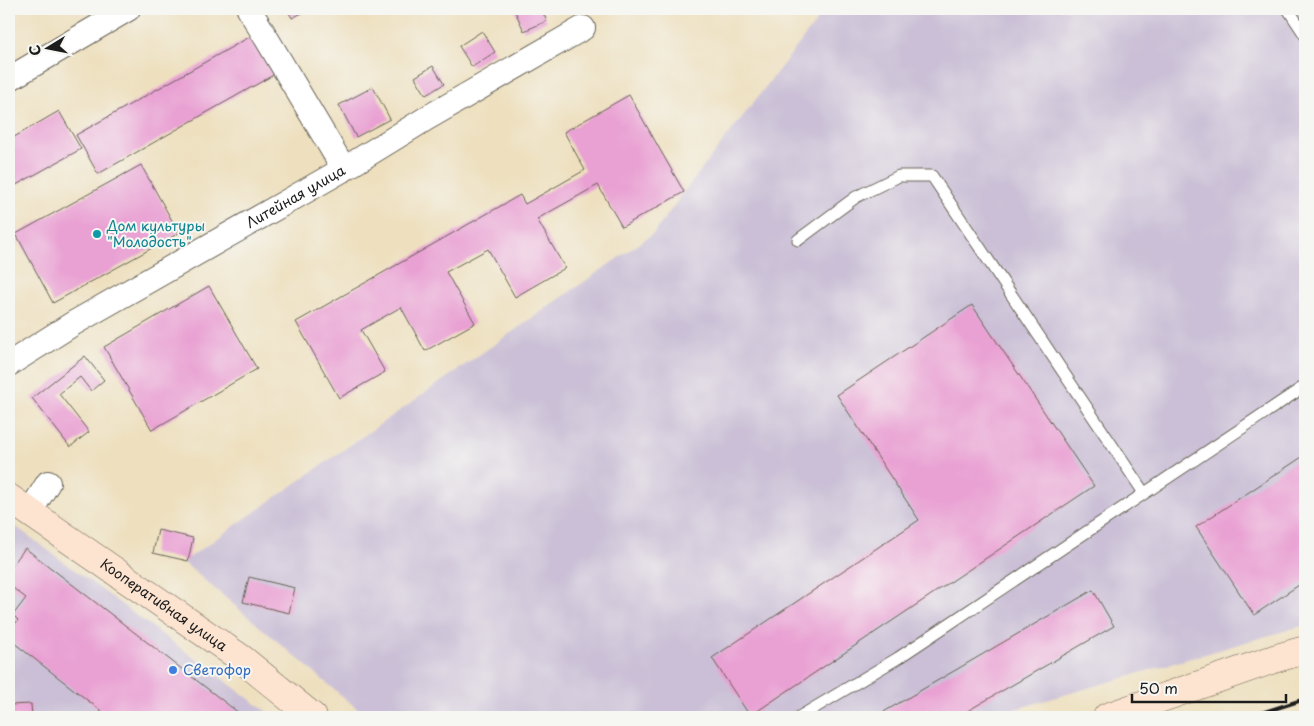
<svg xmlns="http://www.w3.org/2000/svg" width="1314" height="726" font-family="'Playpen Sans',sans-serif">
	<rect width="100%" height="100%" fill="#f6f6f2"/>
	<filter id="ink" filterUnits="userSpaceOnUse"><feTurbulence type="fractalNoise" baseFrequency=".02" numOctaves="2"/><feDisplacementMap in="SourceGraphic" scale="10" xChannelSelector="R" yChannelSelector="G"/><feConvolveMatrix kernelMatrix="1 2 1 2 8 2 1 2 1" color-interpolation-filters="sRGB"/></filter>
	<filter id="wash" filterUnits="userSpaceOnUse"><feTurbulence type="fractalNoise" baseFrequency=".0096" numOctaves="4" result="noise"/><feDisplacementMap in="SourceGraphic" scale="20" xChannelSelector="R" yChannelSelector="G"/><feGaussianBlur stdDeviation="1.12" result="paint"/><feColorMatrix in="noise" values="0 0 0 0 0 0 0 0 0 0 0 0 0 0 0 0 0 1.4 0 .05"/><feComposite in="paint" operator="in"/></filter>
	<g filter="url(#wash)">
		<rect width="100%" height="100%" fill="#eee0bf"/>
		<!-- industrial -->
		<g fill="#cabfd6">
			<path d="M826,9h479v616l-317,92h-72l-10,-18 -31,18h-508l-184,-155 471,-329 30,-41z"/>
			<path d="M9,523h2l263,194h-265z"/>
		</g>
		<g id="blocks">
			<!-- building -->
			<g fill="#e9a0d3">
				<path d="M287,9h23l-18,9z"/>
				<path d="M514,9h27l6,12 -23,10z"/>
				<path d="M482,31l13,21 -23,15 -13,-21z"/>
				<path d="M253,35l22,39 -177,100 -22,-39z"/>
				<path d="M433,66l11,18 -18,11 -11,-18z"/>
				<path d="M373,87l17,32 -34,18 -17,-32z"/>
				<path d="M629,95l55,97 -62,35 -24,-42 -61,34 28,49 -50,29 -27,-48 -42,23 29,51 -50,28 -24,-44 -40,23 24,42 -46,26 -43,-76 224,-127 5,9 60,-34 -21,-38z"/>
				<path d="M59,111l22,38 -72,40v-49z"/>
				<path d="M141,165l38,68 -126,70 -37,-69z"/>
				<path d="M209,286l48,83 -105,61 -48,-83z"/>
				<path d="M972,305l122,181 -344,230 -38,-58 207,-138 -82,-125z"/>
				<path d="M85,356l19,24 -13,11 -11,-14 -21,17 30,38 -19,15 -38,-49z"/>
				<path d="M1305,455v126l-51,34 -58,-88z"/>
				<path d="M158,530l35,8 -5,23 -35,-8z"/>
				<path d="M25,548l219,169h-135l-100,-78v-7l9,-12 -5,-5 13,-17 -17,-13v-15z"/>
				<path d="M249,577l46,11 -6,25 -46,-11z"/>
				<path d="M1093,590l21,36 -157,91h-82z"/>
				<path d="M31,704l1,13h-23v-12z"/>
			</g>
		</g>
	</g>
	<g filter="url(#ink)">
		<use href="#blocks" fill-opacity="0" stroke="#666155" stroke-width="1"/>
		<g fill="none" stroke-linecap="round" stroke-linejoin="round">
			<defs>
				<g id="lane">
					<path d="M1288,9l17,26"/>
					<path d="M798,240l58,-43 43,-21h33l212,317"/>
					<path d="M799,717l99,-59 407,-272"/>
				</g>
				<g id="street">
					<path d="M249,9l95,160"/>
					<path d="M9,79l119,-70"/>
					<path id="s1" d="M9,364l65,-41 214,-122 56,-32 83,-51 156,-90"/>
					<path d="M30,512l18,-29"/>
				</g>
				<g id="secondary">
					<path id="s2" d="M9,498l233,161 71,58"/>
					<path d="M1107,717l170,-59 28,-8"/>
				</g>
			</defs>
			<!-- lane casing -->
			<use href="#lane" stroke="#666155" stroke-width="13"/>
			<!-- street casing -->
			<use href="#street" stroke="#666155" stroke-width="26"/>
			<!-- secondary casing -->
			<use href="#secondary" stroke="#666155" stroke-width="29"/>
			<!-- lane -->
			<use href="#lane" stroke="#fff" stroke-width="11"/>
			<!-- street -->
			<use href="#street" stroke="#fff" stroke-width="24"/>
			<!-- secondary -->
			<use href="#secondary" stroke="#fde4d0" stroke-width="28"/>
			<!-- rail -->
			<path stroke="#1c1c1c" stroke-width="4" d="M1249,717l56,-18"/>
		</g>
	</g>
	<!-- markers -->
	<circle fill="#0f9aa8" stroke="#f6f6f2" stroke-width="2" cx="97" cy="234" r="5"/>
	<circle fill="#3f7fe0" stroke="#f6f6f2" stroke-width="2" cx="173" cy="670" r="5"/>
	<g text-anchor="middle" stroke-width="4" stroke-linejoin="round" paint-order="stroke">
		<!-- street labels -->
		<g font-size="14" fill="#1c1c1c" stroke="#f6f6f2">
			<text dy="5" stroke="none"><textPath href="#s1" startOffset="332">Литейная улица</textPath></text>
			<text dy="5" stroke="none"><textPath href="#s2" startOffset="188">Кооперативная улица</textPath></text>
		</g>
		<!-- culture labels -->
		<g font-size="14" fill="#0d838f" stroke="#f6f6f2" text-anchor="start">
			<text x="107" y="231">Дом культуры<tspan x="107" dy="16">"Молодость"</tspan></text>
		</g>
		<!-- shop labels -->
		<g font-size="14" fill="#366cbe" stroke="#f6f6f2" text-anchor="start">
			<text x="183" y="675">Светофор</text>
		</g>
	</g>
	<!-- margin -->
	<rect width="1314" height="726" fill="none" stroke="#f6f6f2" stroke-width="30"/>
	<!-- north arrow -->
	<g transform="translate(48 48) rotate(260)" stroke="#f6f6f2" stroke-width="4" paint-order="stroke">
	<path d="M0-4L9 19L0 12L-9 19Z" fill="#1c1c1c"/>
	<text y="-8" font-size="14" font-weight="bold" text-anchor="middle" fill="#1c1c1c">С</text>
	</g>
	<!-- scale -->
	<path d="M1132 694v8h154v-8" fill="none" stroke="#1c1c1c" stroke-width="2.5"/>
	<text x="1139" y="694" font-size="15" fill="#1c1c1c" stroke="#f6f6f2" stroke-width="4" paint-order="stroke">50 m</text>
</svg>
